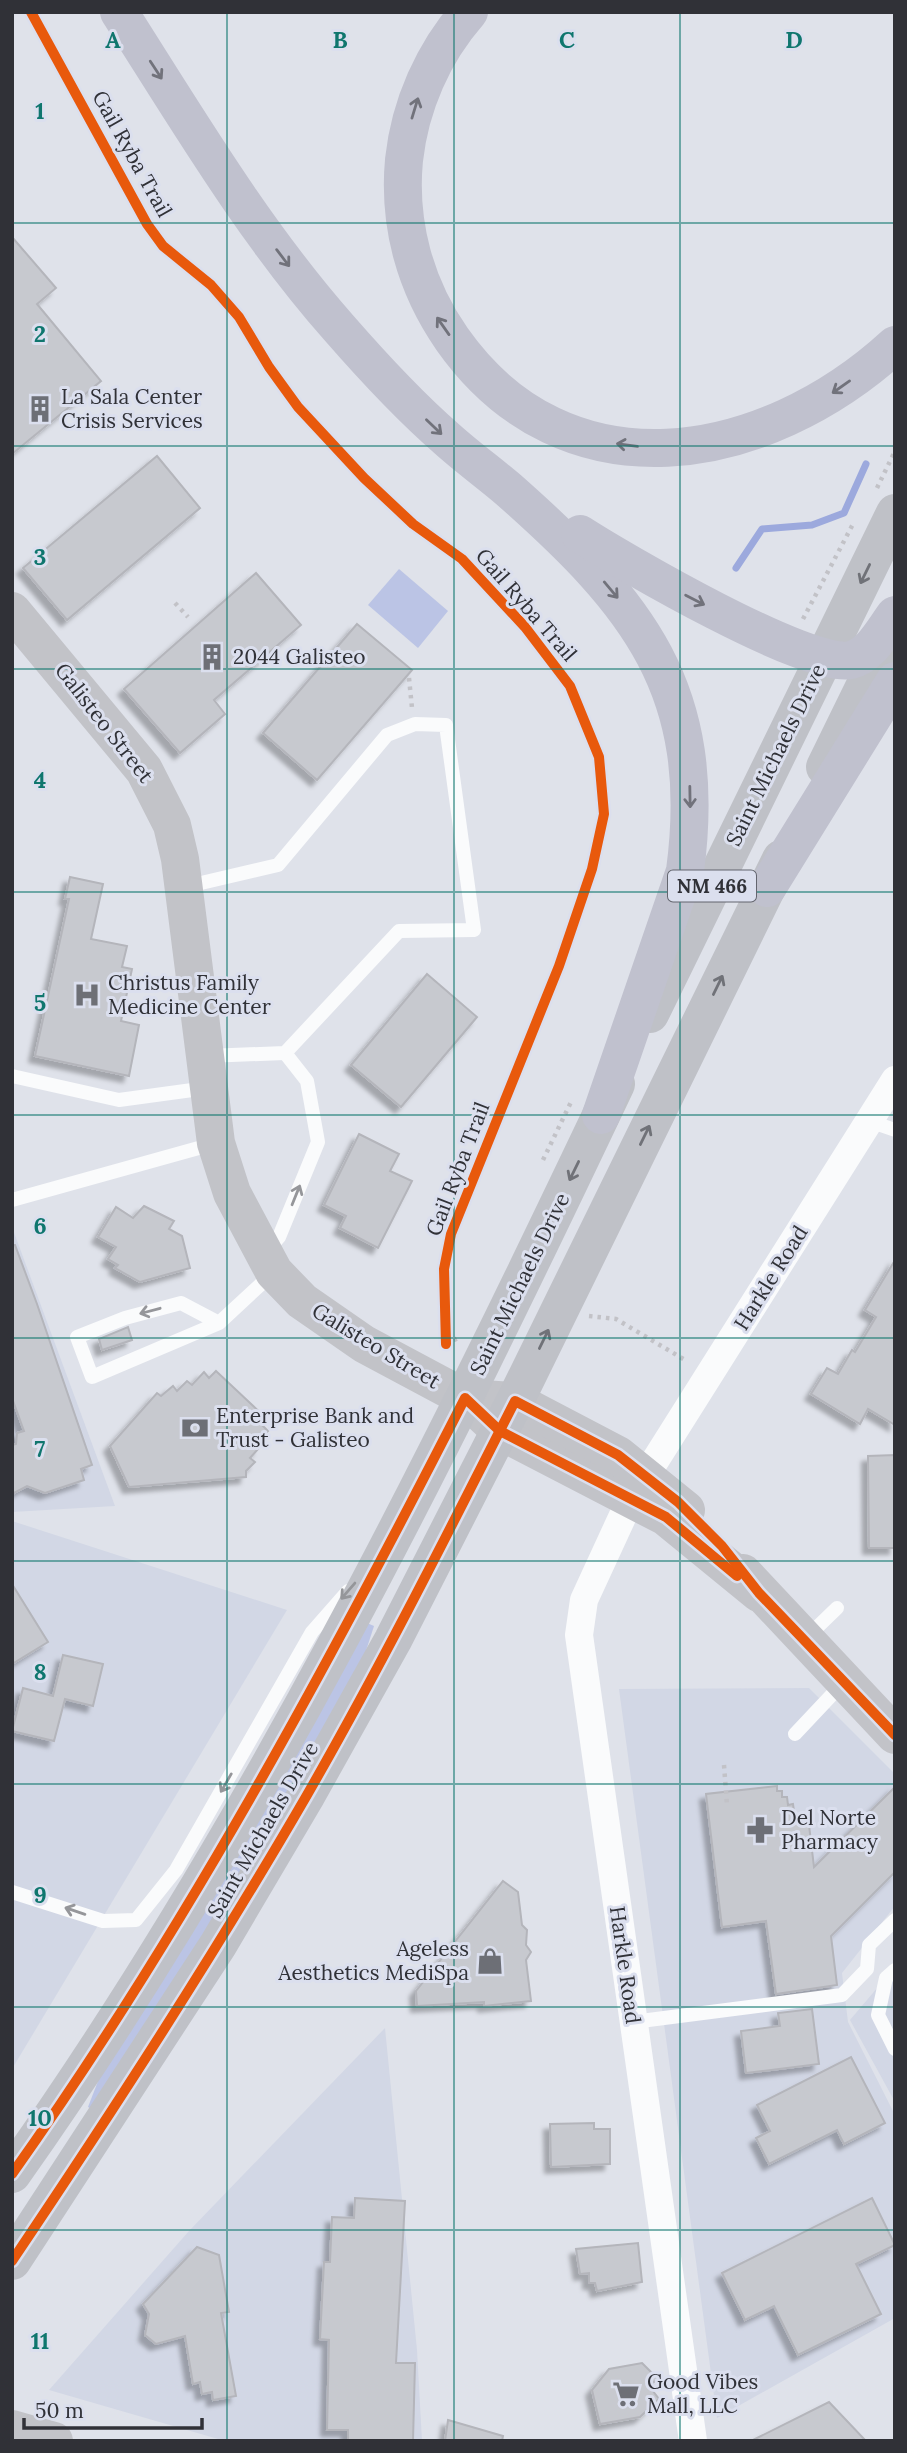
<svg xmlns="http://www.w3.org/2000/svg" width="907" height="2453" font-family="Lora,serif">
	<defs>
		<filter id="shadow"><feDropShadow dx="-6" dy="6" stdDeviation="2" flood-color="#0004"/></filter>
	</defs>
	<rect width="100%" height="100%" fill="#dfe2ea"/>
	<!-- built -->
	<g fill="#d2d7e5">
		<path d="M12,1227l103,279 -103,6z"/>
		<path d="M12,1521l275,89 -275,459z"/>
		<path d="M809,1688l86,86v132l-53,67 6,49 47,93v203l-178,100 -98,-729z"/>
		<path d="M895,1967v135l-45,-82z"/>
		<path d="M385,2028l32,322 5,91h-197l-176,-51 140,-159z"/>
	</g>
	<!-- green -->
	<g fill="#bbc4e5">
		<path d="M399,569l49,42 -30,37 -50,-43z"/>
		<path d="M367,1623l7,3 -10,31 -173,302 -96,152 -7,-4 12,-31z"/>
	</g>
	<g fill="none" stroke-linecap="round" stroke-linejoin="round">
		<!-- stream -->
		<path stroke="#9ca9dd" stroke-width="7" d="M736,568l26,-39 50,-4 32,-12 22,-49"/>
	</g>
	<!-- building -->
	<g fill="#c7c9cf" stroke="#b4b5bb" stroke-width="2" filter="url(#shadow)">
		<path d="M12,237l44,51 -19,16 64,77 -89,73z"/>
		<path d="M157,456l43,52 -133,112 -44,-52z"/>
		<path d="M256,573l45,52 -87,75 11,14 -45,39 -56,-64z"/>
		<path d="M357,624l55,46 -95,110 -54,-47z"/>
		<path d="M70,877l33,7 -12,55 36,7 -5,21 10,2 -11,52 18,4 -10,51 -94,-20 34,-157h-4z"/>
		<path d="M427,974l50,43 -76,90 -50,-42z"/>
		<path d="M359,1134l40,20 -9,17 22,10 -34,67 -38,-20 6,-12 -22,-11z"/>
		<path d="M144,1206l30,15 -5,8 13,7 8,32 -50,14 -25,-14 3,-3 -10,-6 8,-12 -18,-10 18,-30 17,11z"/>
		<path d="M12,1245h3l22,59 55,161 -11,4 3,11 -39,13 -18,-7 -15,8v-49l4,-1 1,-11 7,-2 -12,-33z"/>
		<path d="M895,1260v165l-27,-16 -8,15 -49,-30 16,-26 11,6 14,-24 3,2 21,-35 -11,-7z"/>
		<path d="M128,1327l4,13 -30,10 -3,-11z"/>
		<path d="M216,1371l50,47 -4,7 6,6 -13,14 4,3 -9,10 5,4 -9,9v6l-117,10 -19,-41 47,-53 4,3 12,-10 4,5 10,-10 5,4 12,-13 5,6z"/>
		<path d="M895,1455v93h-26l-1,-92z"/>
		<path d="M12,1584l36,58 -36,22z"/>
		<path d="M63,1655l40,9 -10,42 -28,-7 -11,42 -42,-10 11,-43 30,8z"/>
		<path d="M777,1786v5h5v6h5l1,8 5,-1 2,15h5v7l9,-1 5,42 81,-80v85l-64,64 6,49 -61,9 -10,-73 -44,6 -16,-133z"/>
		<path d="M503,1881l15,11 4,33 5,5 -1,15 5,7 -5,8 5,41 -47,5v-4l-67,4 -1,-15z"/>
		<path d="M812,2009l7,55 -73,9 -5,-42 39,-5 -2,-13z"/>
		<path d="M851,2057l34,66 -41,21 -7,-14 -68,34 -13,-26 14,-7 -13,-26z"/>
		<path d="M594,2123v6h16v35l-59,3 -1,-43z"/>
		<path d="M355,2198l50,3 -9,162h19l-2,78h-65v-11h-21l2,-90 -9,-1 4,-77h6l2,-45 22,1z"/>
		<path d="M872,2198l23,47 -39,19 25,50 -83,41 -24,-49 -29,14 -23,-47z"/>
		<path d="M638,2243l4,39 -45,9 -2,-8h-6v-10l-9,1 -4,-25z"/>
		<path d="M197,2247l22,8 10,57 -8,1 15,83 -23,4 -1,-8 -10,2 -2,-12 -7,2 -8,-48 -29,8 -11,-9 4,-21 -6,-10z"/>
		<path d="M642,2363l16,16 -9,7 10,13 -19,18 -40,7 -8,-34 17,-21z"/>
		<path d="M829,2402l37,39h-115z"/>
		<path d="M448,2420l55,16 -1,5h-57z"/>
	</g>
	<g fill="none" stroke-linecap="round" stroke-linejoin="round">
		<!-- path -->
		<g stroke="#c2c2c7" stroke-width="4.5" stroke-dasharray="3.5 5" stroke-linecap="butt">
			<path d="M877,488l18,-37"/>
			<path d="M175,603l13,14"/>
			<path d="M803,619l50,-95"/>
			<path d="M409,678l3,30"/>
			<path d="M543,1160l28,-58"/>
			<path d="M589,1316l27,3 69,41"/>
			<path d="M446,1344l12,-6"/>
			<path d="M724,1765l3,40"/>
		</g>
		<!-- lane -->
		<g stroke="#fafbfc" stroke-width="14">
			<path d="M184,887l94,-22 109,-130 28,-11 31,1 28,205 -75,1 -114,122 -78,3"/>
			<path d="M12,1076l107,24 88,-12"/>
			<path d="M869,1121l26,9"/>
			<path d="M12,1200l201,-56"/>
			<path d="M267,1251l12,-14 39,-95 -11,-61 -22,-28"/>
			<path d="M219,1323l-38,-20 -56,15 -48,19 15,40 127,-54 55,-51"/>
			<path d="M807,1637l30,-29"/>
			<path d="M795,1734l48,-51"/>
			<path d="M12,1892l91,29 33,-1 40,-50 136,-238 36,-41"/>
			<path d="M895,1970l-9,8 -8,37 17,34"/>
			<path d="M633,2022l209,-27 25,-26 2,-24 26,-25"/>
		</g>
		<!-- street -->
		<g stroke="#fafbfc" stroke-width="28">
			<path d="M646,1475l249,-395"/>
			<path d="M631,1498l-47,102 -5,35 114,806"/>
		</g>
		<!-- secondary -->
		<g stroke="#c2c3c8" stroke-width="38">
			<path d="M12,611l132,159 28,55 8,34 36,284 16,50 42,79 28,29 62,43 101,54 35,33 166,86 93,76"/>
			<path d="M482,1399l33,2 103,54 68,55"/>
			<path d="M743,1573l152,162"/>
			<path d="M12,2429l42,12"/>
		</g>
		<!-- primary -->
		<g stroke="#bfc1c7" stroke-width="38">
			<path d="M825,767l69,-141"/>
			<path d="M650,1014l245,-501"/>
			<path d="M12,2174c241,-340 426,-715 604,-1090"/>
			<path d="M12,2261l206,-316 89,-151 86,-154 122,-239 266,-542"/>
		</g>
		<!-- highway -->
		<g stroke="#c0c1ce" stroke-width="38">
			<path d="M119,12c69,108 135,220 220,316 34,39 69,77 108,111 20,18 42,34 62,51 129,114 200,200 176,381l-84,244"/>
			<path d="M469,12c-36,41 -59,93 -65,148 -6,64 11,126 48,179 114,162 312,126 443,6"/>
			<path d="M580,534c42,27 229,136 271,126 20,-5 32,-29 44,-45"/>
			<path d="M767,888l128,-207"/>
		</g>
		<defs>
			<g id="cycleway">
				<path d="M31,12l116,212 16,22 48,39 28,32 30,50 29,40 66,71 49,46 49,35 63,68 45,59 29,71 5,57 -12,55 -33,97 -108,268 -7,35 2,75"/>
				<path d="M12,2174c174,-245 317,-510 453,-776l35,33 166,86 71,59"/>
				<path d="M12,2261c103,-153 203,-307 295,-466 74,-129 141,-262 208,-394l103,54 60,47 44,44 37,47 136,142"/>
			</g>
		</defs>
		<!-- cycleway casing -->
		<use href="#cycleway" stroke="#dbdfee" stroke-width="15"/>
		<!-- cycleway -->
		<use href="#cycleway" stroke="#e8590c" stroke-width="10"/>
	</g>
	<!-- one-way arrows -->
	<defs><path id="oneway-shaft" d="M-6 0H5M1.5-3L5.5 0L1.5 3" fill="none" stroke-width="1.6" stroke-linecap="round" stroke-linejoin="round" transform="scale(1.75)"/></defs>
	<g stroke="#71727b">
		<use href="#oneway-shaft" transform="translate(156 70) rotate(57)"/>
		<use href="#oneway-shaft" transform="translate(415 108) rotate(-73)"/>
		<use href="#oneway-shaft" transform="translate(283 258) rotate(53)"/>
		<use href="#oneway-shaft" transform="translate(443 326) rotate(-125)"/>
		<use href="#oneway-shaft" transform="translate(841 387) rotate(145)"/>
		<use href="#oneway-shaft" transform="translate(434 427) rotate(44)"/>
		<use href="#oneway-shaft" transform="translate(627 445) rotate(-172)"/>
		<use href="#oneway-shaft" transform="translate(611 590) rotate(50)"/>
		<use href="#oneway-shaft" transform="translate(695 600) rotate(27)"/>
		<use href="#oneway-shaft" transform="translate(690 797) rotate(89)"/>
	</g>
	<g stroke="#707278">
		<use href="#oneway-shaft" transform="translate(865 574) rotate(116)"/>
		<use href="#oneway-shaft" transform="translate(718 985) rotate(-64)"/>
		<use href="#oneway-shaft" transform="translate(645 1135) rotate(-64)"/>
		<use href="#oneway-shaft" transform="translate(574 1171) rotate(116)"/>
		<use href="#oneway-shaft" transform="translate(544 1339) rotate(-64)"/>
	</g>
	<g stroke="#95969a">
		<use href="#oneway-shaft" transform="translate(296 1195) rotate(-68)"/>
		<use href="#oneway-shaft" transform="translate(150 1311) rotate(165)"/>
		<use href="#oneway-shaft" transform="translate(348 1591) rotate(131)"/>
		<use href="#oneway-shaft" transform="translate(226 1783) rotate(120)"/>
		<use href="#oneway-shaft" transform="translate(75 1911) rotate(-161)"/>
	</g>
	<!-- grid -->
	<path fill="none" stroke="#0f766e" stroke-width="2" stroke-opacity="0.55" d="M227,12v2429M454,12v2429M680,12v2429M12,223h883M12,446h883M12,669h883M12,892h883M12,1115h883M12,1338h883M12,1561h883M12,1784h883M12,2007h883M12,2230h883"/>
	<!-- icons -->
	<defs>
		<symbol id="building-bare" viewBox="-9 -9 18 18"><path d="M-4-6H4V6H1V3H-1V6H-4ZM-2.5-4.3h1.7v1.8h-1.7ZM.8-4.3h1.7v1.8H.8ZM-2.5-1h1.7V.8h-1.7ZM.8-1h1.7V.8H.8Z" fill="#6d6f76" stroke="#dbdfee" stroke-width="2.5" paint-order="stroke"/></symbol>
		<symbol id="hospital-bare" viewBox="-9 -9 18 18"><path d="M-5-5h3v3.5h4V-5h3V5h-3V1.5h-4V5h-3Z" fill="#6d6f76" stroke="#dbdfee" stroke-width="2.5" paint-order="stroke"/></symbol>
		<symbol id="bank-bare" viewBox="-9 -9 18 18"><path d="M-6-4H6V4H-6ZM0-2.3a2.3 2.3 0 1 0 0 4.6a2.3 2.3 0 1 0 0-4.6Z" fill="#6d6f76" stroke="#dbdfee" stroke-width="2.5" paint-order="stroke"/></symbol>
		<symbol id="pharmacy-bare" viewBox="-9 -9 18 18"><path d="M-2-6h4v4h4v4h-4v4h-4v-4h-4v-4h4Z" fill="#6d6f76" stroke="#dbdfee" stroke-width="2.5" paint-order="stroke"/></symbol>
		<symbol id="shop-bare" viewBox="-9 -9 18 18"><path d="M-5-2.5h2.3a2.7 3.5 0 0 1 5.4 0H5L5.5 6h-11ZM-1.5-2.5h3a1.5 2.3 0 0 0-3 0Z" fill="#6d6f76" stroke="#dbdfee" stroke-width="2.5" paint-order="stroke"/></symbol>
		<symbol id="supermarket-bare" viewBox="-9 -9 18 18"><path d="M-6-5.5h2.5l.6 2H6L4.5 2H-2.5L-4.4-4H-6ZM-1.5 3.2a1.3 1.3 0 1 0 .1 0ZM3 3.2a1.3 1.3 0 1 0 .1 0Z" fill="#6d6f76" stroke="#dbdfee" stroke-width="2.5" paint-order="stroke"/></symbol>
	</defs>
	<g fill-rule="evenodd">
		<use href="#building-bare" x="21" y="390" width="38" height="38"/>
		<use href="#building-bare" x="193" y="638" width="38" height="38"/>
		<use href="#hospital-bare" x="68" y="976" width="38" height="38"/>
		<use href="#bank-bare" x="176" y="1409" width="38" height="38"/>
		<use href="#pharmacy-bare" x="741" y="1811" width="38" height="38"/>
		<use href="#shop-bare" x="471" y="1942" width="38" height="38"/>
		<use href="#supermarket-bare" x="607" y="2375" width="38" height="38"/>
	</g>
	<g text-anchor="middle" stroke-width="6" stroke-linejoin="round" paint-order="stroke">
		<!-- shield labels -->
		<rect fill="#dbdfee" stroke="#63656e" stroke-width="2" x="668" y="870.5" width="88" height="31" rx="5"/>
		<g font-size="19" font-weight="bold" fill="#303137">
			<text x="712" y="893">NM 466</text>
		</g>
		<!-- street labels -->
		<g font-size="21" fill="#303137" stroke="#dbdfee">
			<text transform="translate(132 154) rotate(61)" y="7">Gail Ryba Trail</text>
			<text transform="translate(526 605) rotate(49)" y="7">Gail Ryba Trail</text>
			<text transform="translate(104 723) rotate(52)" y="7">Galisteo Street</text>
			<text transform="translate(776 755) rotate(-64)" y="7">Saint Michaels Drive</text>
			<text transform="translate(458 1169) rotate(-69)" y="7">Gail Ryba Trail</text>
			<text transform="translate(771 1278) rotate(-58)" y="7">Harkle Road</text>
			<text transform="translate(520 1284) rotate(-64)" y="7">Saint Michaels Drive</text>
			<text transform="translate(376 1346) rotate(31)" y="7">Galisteo Street</text>
			<text transform="translate(263 1830) rotate(-60)" y="7">Saint Michaels Drive</text>
			<text transform="translate(625 1965) rotate(82)" y="7">Harkle Road</text>
		</g>
		<!-- poi labels -->
		<g font-size="21" fill="#303137" stroke="#dbdfee" text-anchor="start">
			<text x="61" y="404">La Sala Center<tspan x="61" dy="24">Crisis Services</tspan></text>
			<text x="233" y="664">2044 Galisteo</text>
			<text x="108" y="990">Christus Family<tspan x="108" dy="24">Medicine Center</tspan></text>
			<text x="216" y="1423">Enterprise Bank and<tspan x="216" dy="24">Trust - Galisteo</tspan></text>
			<text x="781" y="1825">Del Norte<tspan x="781" dy="24">Pharmacy</tspan></text>
			<text x="469" y="1956" text-anchor="end">Ageless<tspan x="469" dy="24">Aesthetics MediSpa</tspan></text>
			<text x="647" y="2389">Good Vibes<tspan x="647" dy="24">Mall, LLC</tspan></text>
		</g>
	</g>
	<g font-size="23" text-anchor="middle" font-weight="bold" fill="#0f766e" stroke="#dbdfee" stroke-width="6" stroke-linejoin="round" paint-order="stroke">
		<text x="113" y="48">A</text>
		<text x="340" y="48">B</text>
		<text x="567" y="48">C</text>
		<text x="794" y="48">D</text>
		<text x="40" y="119">1</text>
		<text x="40" y="342">2</text>
		<text x="40" y="565">3</text>
		<text x="40" y="788">4</text>
		<text x="40" y="1011">5</text>
		<text x="40" y="1234">6</text>
		<text x="40" y="1457">7</text>
		<text x="40" y="1680">8</text>
		<text x="40" y="1903">9</text>
		<text x="40" y="2126">10</text>
		<text x="40" y="2349">11</text>
	</g>
	<!-- border -->
	<rect width="907" height="2453" fill="none" stroke="#303137" stroke-width="28"/>
	<!-- scale -->
	<path d="M24 2418v10h178v-10" fill="none" stroke="#303137" stroke-width="3.5"/>
	<text x="35" y="2418" font-size="21" fill="#303137" stroke="#dbdfee" stroke-width="5" paint-order="stroke">50 m</text>
</svg>
